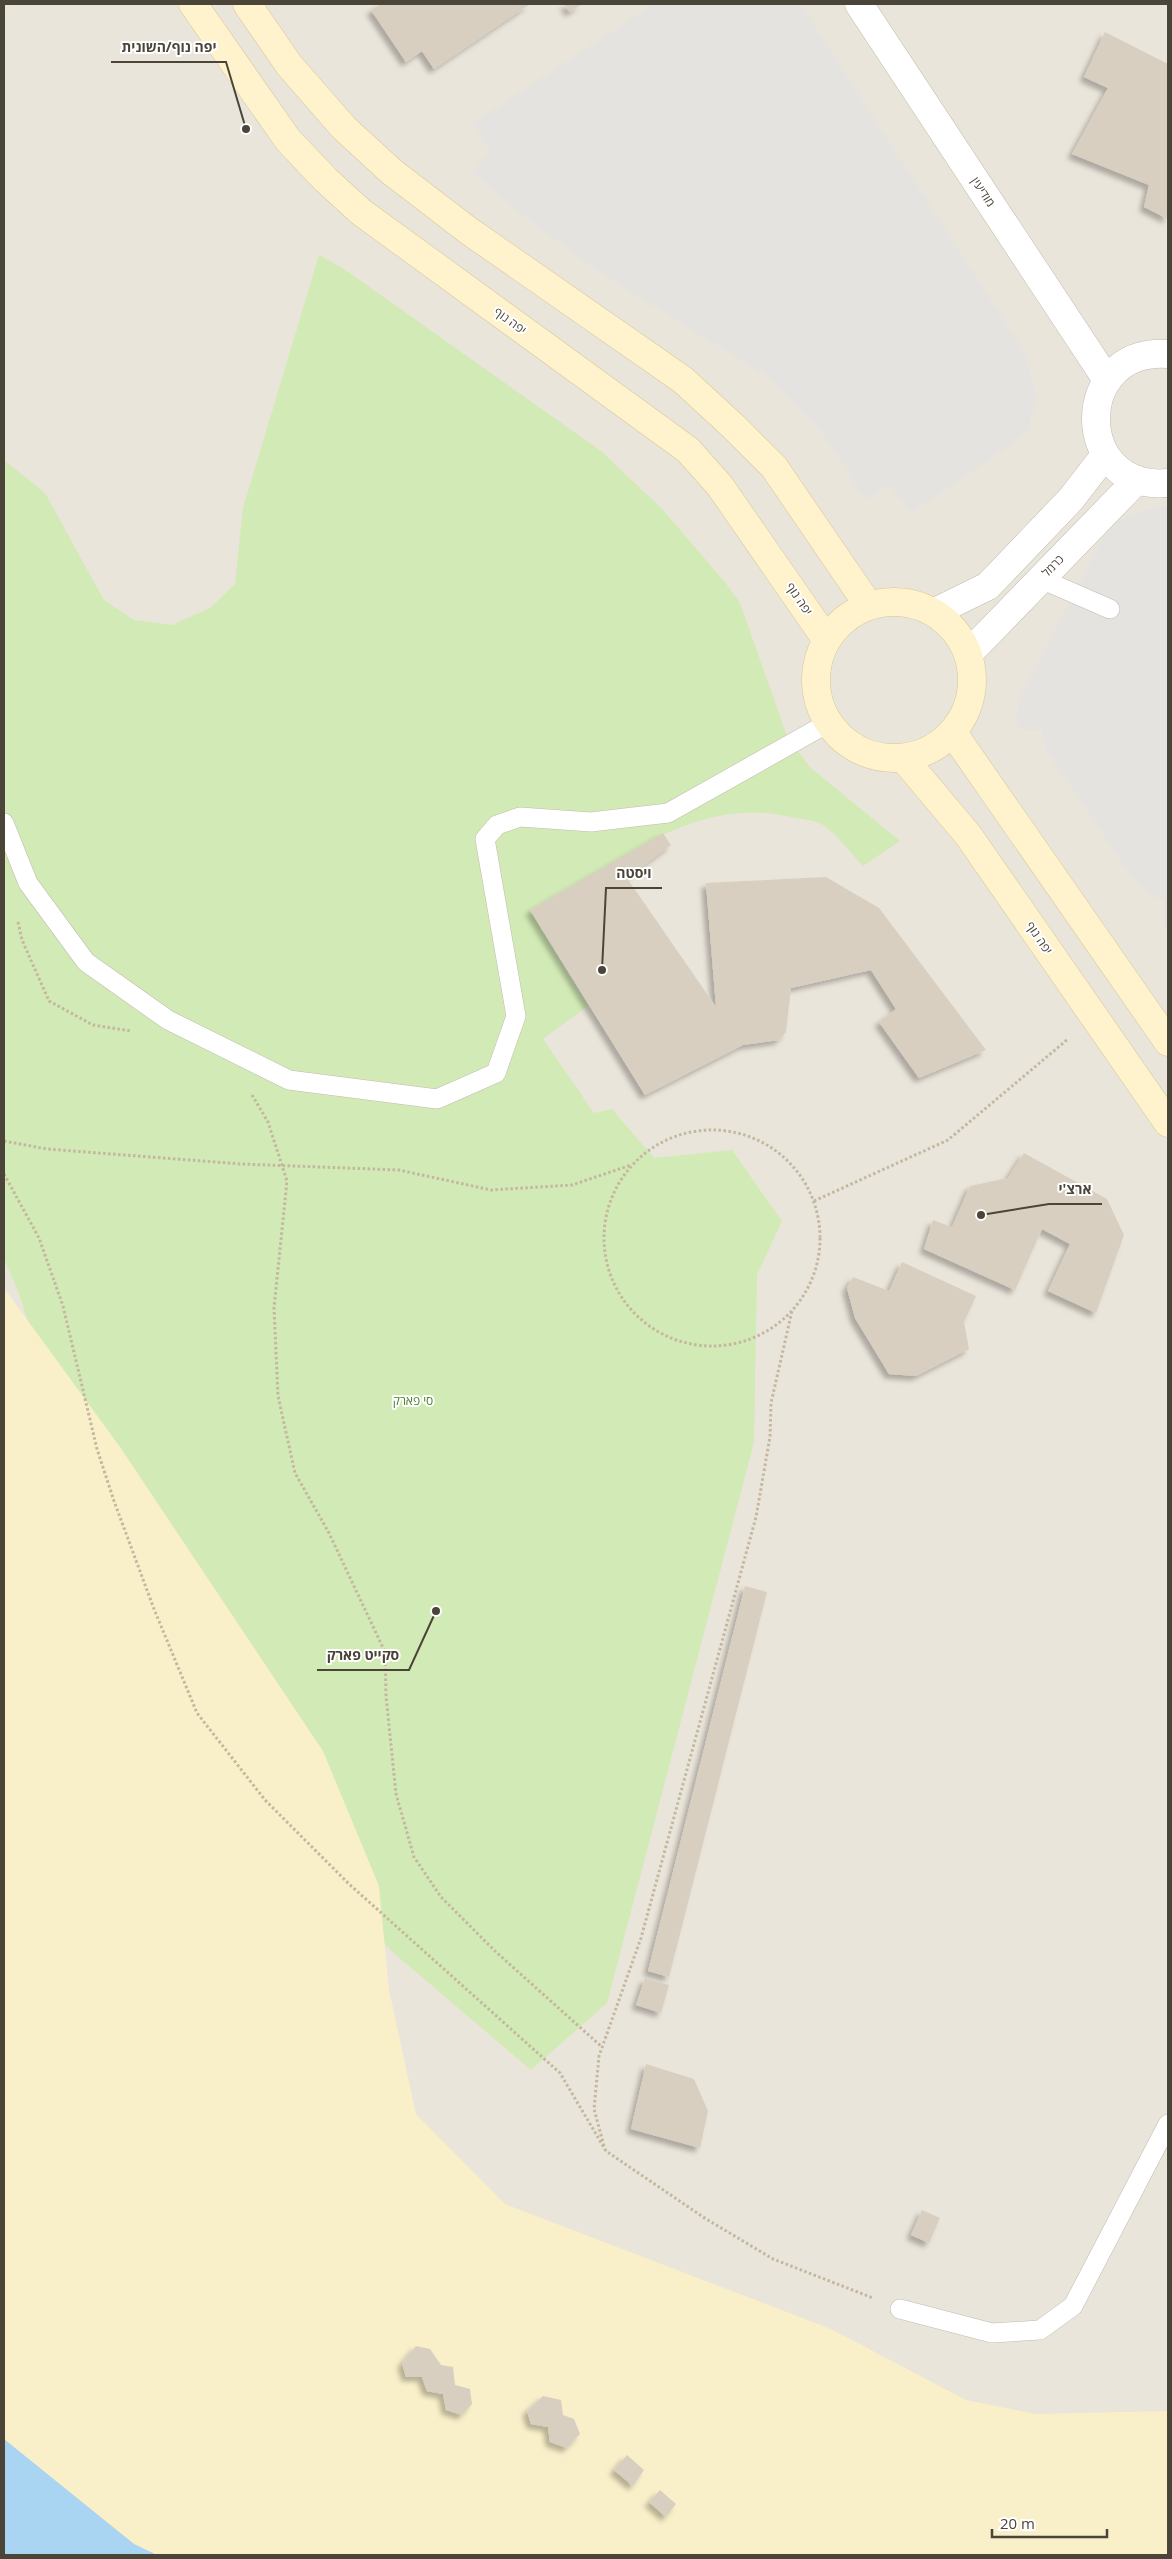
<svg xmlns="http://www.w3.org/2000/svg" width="1172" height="2559" font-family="'Open Sans','Noto Sans Hebrew',sans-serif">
	<defs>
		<filter id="shadow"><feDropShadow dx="-4.5" dy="4.5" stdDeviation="2.5" flood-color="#0004"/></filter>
	</defs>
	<rect width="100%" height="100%" fill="#f6f3ec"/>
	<!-- residential -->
	<path fill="#eae5da" d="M4,4h1164v2452l-398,-95 -340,-164 -426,-593z"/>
	<!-- green -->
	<path fill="#d2eab5" d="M319,255l25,14 257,182 62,59 61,71 16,22 48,136 23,29 89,73 -37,25c-11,-11 -26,-32 -40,-41 -8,-5 -23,-6 -33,-8 -93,-23 -175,46 -250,92l-1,17 49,80 -45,33 51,74 18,-4 42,49 78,-8 50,71 -25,54 -3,167 -147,561 -76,67 -135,-115 -170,-166 -118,-226 -89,-269 -15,-36v-798l41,33 59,107 30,20 38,5 38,-17 25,-24 8,-76z"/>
	<!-- sand -->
	<path fill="#f9efc9" d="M4,1288l116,159 203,304 56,135 10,104 27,124 89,90 326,125 135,71 70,14 132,-3v144h-1043l-121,-56z"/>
	<!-- parking -->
	<g fill="#e5e3e0">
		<path d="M653,4h148l226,352 10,43 -10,34 -116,81 -21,-29 -24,16 -44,-69 -51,-53 -166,-103 -57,-41 -75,-61 16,-24 -16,-27z"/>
		<path d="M1161,506h7v425l-5,-6 1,-25 -12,-4 -16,-12 -90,-134 -5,-20 -22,-1 -4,-11 8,-26 85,-165 21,-12z"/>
	</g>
	<!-- water -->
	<path fill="#a9d4f2" d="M4,2439l130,105 23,11h-153z"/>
	<!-- building -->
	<g fill="#d8cfc1" filter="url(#shadow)">
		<path d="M381,4h149l-96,65 -12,-18 -16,11 -35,-52z"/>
		<path d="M564,4h18l-12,8z"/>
		<path d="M1105,32l63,32v155l-24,-12 5,-22 -77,-31 36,-66 -24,-11z"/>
		<path d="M663,833l8,12 -44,33 89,129 -10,-124 120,-6 53,31 107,142 -67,28 -40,-56 17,-13 -25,-39 -80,18 -5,44 -7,8 -36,5 -98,50 -115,-185z"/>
		<path d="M1024,1153l83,46 17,36 -28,78 -48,-22 22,-47 -28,-15 -27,61 -91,-41 9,-29 19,7 18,-41 38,-8z"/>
		<path d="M902,1262l74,34 -12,26 5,27 -53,27 -27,-2 -34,-56 -8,-30 6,-11 36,14z"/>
		<path d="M745,1586l22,6 -98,385 -21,-6z"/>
		<path d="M645,1978l24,7 -8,28 -25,-8z"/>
		<path d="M646,2064l48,15 14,32 -8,37 -69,-19z"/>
		<path d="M922,2210l18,8 -11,25 -18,-8z"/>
		<path d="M416,2346l14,3 11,16 12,2 2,18 15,4 2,15 -10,11 -16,-5 -3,-16 -16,-3 -5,-14h-16l-4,-14z"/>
		<path d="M543,2396l18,4 2,15 11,4 6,15 -13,14 -17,-6 -2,-15 -17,-3 -4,-13z"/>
		<path d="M627,2455l17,15 -11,16 -19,-16z"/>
		<path d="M660,2490l16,14 -10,13 -17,-15z"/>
	</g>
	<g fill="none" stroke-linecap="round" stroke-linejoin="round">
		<defs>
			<g id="lane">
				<path d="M1041,579l69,30"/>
				<path d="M4,823l24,60 58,79 82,58 121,60 148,19 59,-26 20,-57 -31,-177 12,-14 23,-8 71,5 77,-9 160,-90"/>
				<path d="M900,2309l92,24 48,-3 33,-24 95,-182"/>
			</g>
			<g id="street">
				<path d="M859,4l248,376"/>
				<path d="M1168,354c-97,-7 -95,138 0,129"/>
				<path d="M935,612l53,-26 83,-87 34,-44"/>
				<path d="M970,652l167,-172"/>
			</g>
			<g id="secondary">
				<path d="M193,4l95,136 38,40 35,32 327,238 32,36 106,153"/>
				<path d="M247,4l42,61 55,63 48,44 77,59 214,149 51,47 40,40 95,139"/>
				<circle cx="894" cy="680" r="78"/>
				<path d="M953,733l215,309"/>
				<path d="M904,759l64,76 200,288"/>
			</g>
		</defs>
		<!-- lane casing -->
		<use href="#lane" stroke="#c2bbae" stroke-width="20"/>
		<!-- street casing -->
		<use href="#street" stroke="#c2bbae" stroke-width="29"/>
		<!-- secondary casing -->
		<use href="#secondary" stroke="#d6c79b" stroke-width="29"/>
		<!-- path -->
		<g stroke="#c4b79f" stroke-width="3" stroke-dasharray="2.5 2.5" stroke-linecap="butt">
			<path d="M18,922l4,18 27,61 44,24 38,6"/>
			<path d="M252,1095l16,27 19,59 -13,127 4,88 17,77 34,60 56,119 1,44 10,98 18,63 27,40 55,55 106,95"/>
			<circle cx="712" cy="1238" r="108"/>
			<path d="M4,1141l43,8 194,15 158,6 92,20 81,-5 59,-20"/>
			<path d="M4,1174l35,64 24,68 34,143 17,52 40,108 43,104 68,87 84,84 211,189 46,78 97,66 70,42 100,39"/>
			<path d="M814,1201l134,-61 120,-101"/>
			<path d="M604,2146l-10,-37 5,-53 42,-118 115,-421 14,-80 1,-34 21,-92"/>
		</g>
		<!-- lane -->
		<use href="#lane" stroke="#fff" stroke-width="19"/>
		<!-- street -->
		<use href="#street" stroke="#fff" stroke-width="28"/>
		<!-- secondary -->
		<use href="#secondary" stroke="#fff3cd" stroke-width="28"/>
	</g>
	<g text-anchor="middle" stroke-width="4" stroke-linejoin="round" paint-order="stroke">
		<!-- street labels -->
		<g font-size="12" fill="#4b4439" stroke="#fff">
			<text transform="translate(983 192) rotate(57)" y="4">מודיעין</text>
			<text transform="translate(510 321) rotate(36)" y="4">יפה נוף</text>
			<text transform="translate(1053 566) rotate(-46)" y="4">כרמל</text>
			<text transform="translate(799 599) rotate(56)" y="4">יפה נוף</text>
			<text transform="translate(1039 938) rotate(56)" y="4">יפה נוף</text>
		</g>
		<!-- park labels -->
		<g font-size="12" fill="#4a7f2a" stroke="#fff">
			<text x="413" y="1405">סי פארק</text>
		</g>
	</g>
	<!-- callouts -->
	<path fill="none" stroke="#4b4439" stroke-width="2" d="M246 129L226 62H111M602 970L606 888H662M981 1215L1049 1204H1102M436 1611L409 1670H317"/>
	<g fill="#4b4439" stroke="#fff" stroke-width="2">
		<circle cx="246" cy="129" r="5"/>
		<circle cx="602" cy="970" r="5"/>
		<circle cx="981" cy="1215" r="5"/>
		<circle cx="436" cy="1611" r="5"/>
	</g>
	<g font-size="14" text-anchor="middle" font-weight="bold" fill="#4b4439" stroke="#fff" stroke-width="4" stroke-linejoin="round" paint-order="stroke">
		<text x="169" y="52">יפה נוף/השונית</text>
		<text x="634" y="878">ויסטה</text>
		<text x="1075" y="1194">ארצ'י</text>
		<text x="363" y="1660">סקייט פארק</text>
	</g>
	<!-- border -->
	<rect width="1172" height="2559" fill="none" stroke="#4b4439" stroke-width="10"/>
	<!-- scale -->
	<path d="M992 2529v8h115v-8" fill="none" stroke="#4b4439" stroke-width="2.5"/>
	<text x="1000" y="2529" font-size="15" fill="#4b4439" stroke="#ffffff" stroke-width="4" paint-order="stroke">20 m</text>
</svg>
